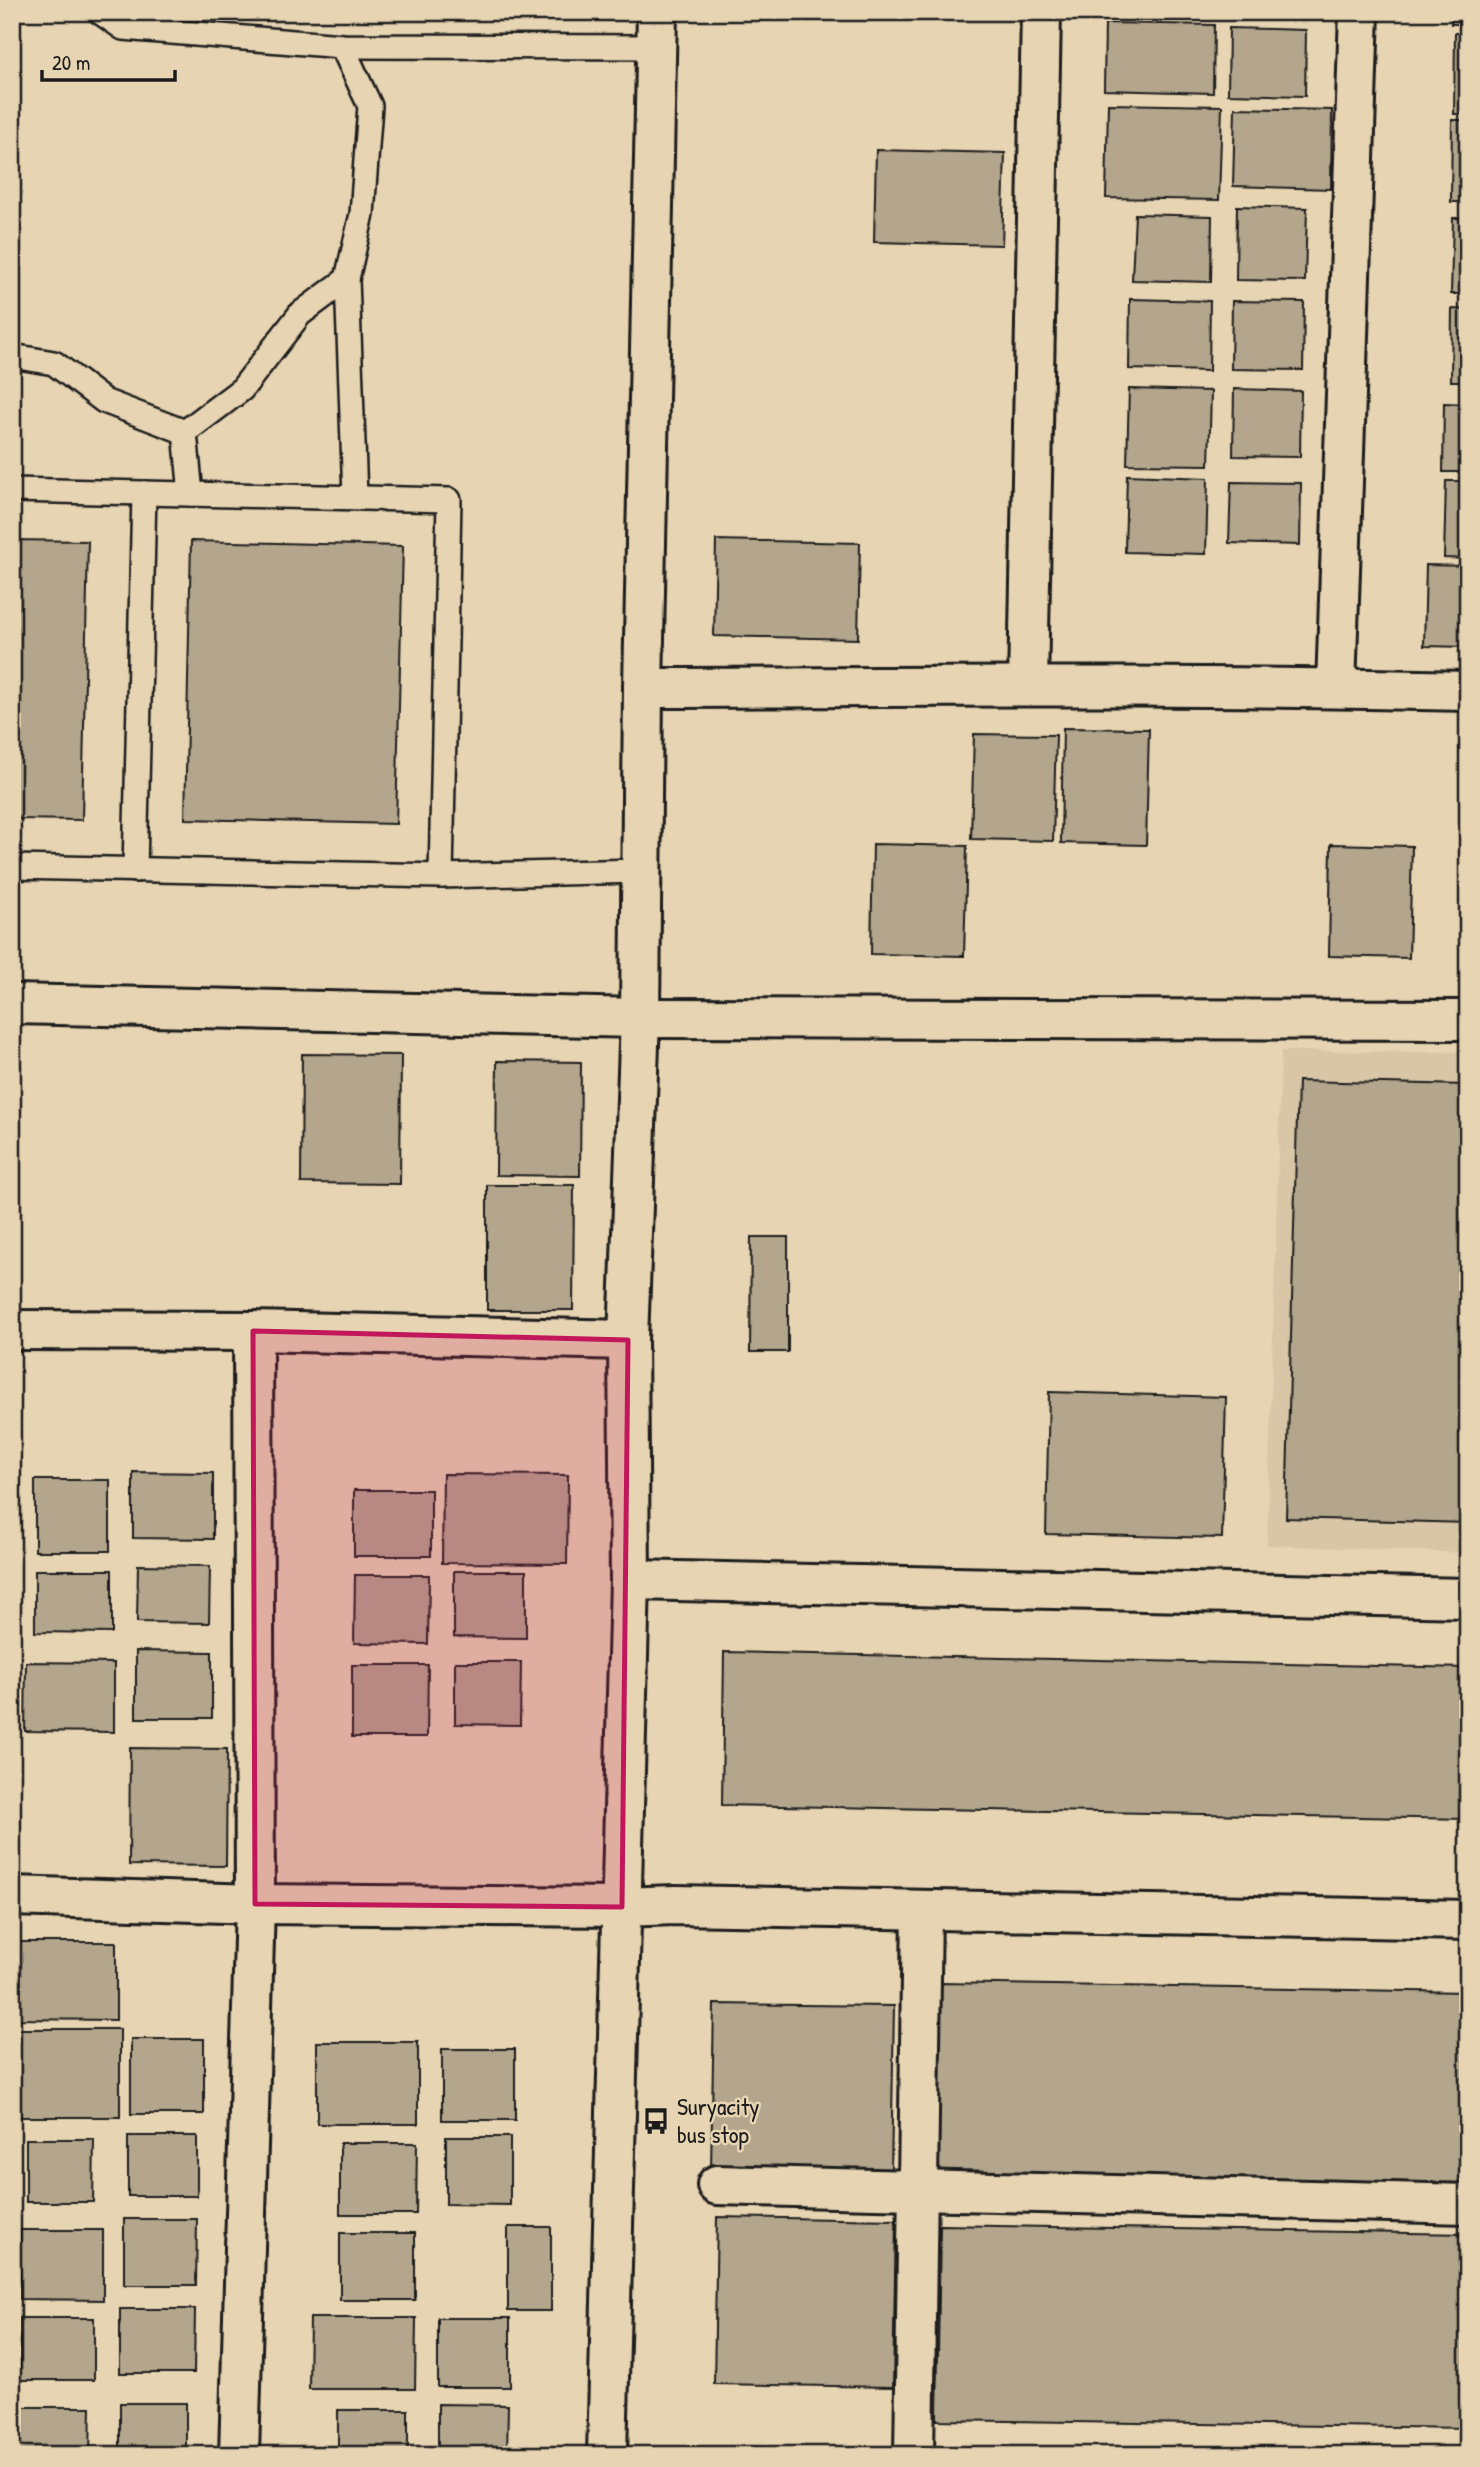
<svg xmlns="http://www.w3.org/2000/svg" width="1480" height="2467" font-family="'Patrick Hand',sans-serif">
	<rect width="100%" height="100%" fill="#e7d4b2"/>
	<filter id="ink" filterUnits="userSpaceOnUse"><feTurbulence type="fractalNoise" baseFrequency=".0143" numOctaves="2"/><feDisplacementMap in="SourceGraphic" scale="14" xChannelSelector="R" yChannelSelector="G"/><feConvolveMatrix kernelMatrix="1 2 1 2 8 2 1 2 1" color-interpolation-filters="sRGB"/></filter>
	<g filter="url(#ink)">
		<!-- built -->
		<path fill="#d8c6a7" d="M1281,1051l187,1v501l-201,-8z"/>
		<!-- building -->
		<g fill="#b4a68d" stroke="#1c1c1c" stroke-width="2">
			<path d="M1141,12h75v2z"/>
			<path d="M1229,12h110v8l-110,-3z"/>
			<path d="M1452,12h16v12h-17z"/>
			<path d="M1105,23l109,2 -1,68 -109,-3z"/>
			<path d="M1229,28l77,2 -1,66 -77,-2z"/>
			<path d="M1455,33h13v81h-14z"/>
			<path d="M1108,104l114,2 -3,94 -113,-2z"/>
			<path d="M1235,108l97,2 -1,79 -98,-3z"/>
			<path d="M1452,120h16v82h-17z"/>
			<path d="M876,150l129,3 -3,92 -128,-3z"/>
			<path d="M1237,206l70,2 -2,73 -69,-1z"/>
			<path d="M1135,214l77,2 -1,66 -79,-2z"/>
			<path d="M1453,218h15v76h-17z"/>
			<path d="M1130,299l80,2 -1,70 -80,-2z"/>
			<path d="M1232,301l72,1 -1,68 -72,-1z"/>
			<path d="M1452,309l16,1v71h-17z"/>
			<path d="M1129,389l82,2 -2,74 -82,-1z"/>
			<path d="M1234,389l67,2 -1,66 -67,-1z"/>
			<path d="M1444,403l24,1v68h-25z"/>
			<path d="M1127,475l81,3 -2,76 -81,-2z"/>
			<path d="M1446,481h22v78l-24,-1z"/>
			<path d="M1231,482l70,1 -1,62 -71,-2z"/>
			<path d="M12,540l76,1 -6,279 -70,-1z"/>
			<path d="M716,540l144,3 -2,96 -144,-3z"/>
			<path d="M191,541l212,5 -7,278 -211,-5z"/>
			<path d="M1426,565l42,1v81l-44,-1z"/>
			<path d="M1063,728l86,1 -3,116 -85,-2z"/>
			<path d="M974,734l82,1 -3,106 -82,-2z"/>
			<path d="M873,844l94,2 -3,110 -93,-2z"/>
			<path d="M1331,844l81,2 -3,112 -80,-2z"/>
			<path d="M302,1054l99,1 -1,129 -99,-1z"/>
			<path d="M497,1061l84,1 -1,114 -84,-1z"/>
			<path d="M1298,1081l170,4v438l-182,-5z"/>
			<path d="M487,1185h87l-1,125h-86z"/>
			<path d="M751,1237h37v115h-38z"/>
			<path d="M1049,1392l177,5 -4,141 -176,-4z"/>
			<path d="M133,1472l80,1v66l-80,-1z"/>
			<path d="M443,1474l125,1 -1,89 -125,-1z"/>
			<rect x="35" y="1480" width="75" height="71"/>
			<rect x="354" y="1490" width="77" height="66"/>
			<path d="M138,1565l72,1 -1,57 -72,-1z"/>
			<path d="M35,1570h77v63l-77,-1z"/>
			<path d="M454,1571h72v67l-72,-1z"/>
			<path d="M355,1575h74l-1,69 -74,-1z"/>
			<path d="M136,1651l76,1v66h-76z"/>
			<path d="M724,1652l744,16v151l-746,-14z"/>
			<path d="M26,1662l88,1v69l-89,-1z"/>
			<path d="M455,1662h66l-1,63 -65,-1z"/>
			<path d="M352,1665h76l-1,72h-75z"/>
			<path d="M130,1748l97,1 -1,117 -97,-1z"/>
			<path d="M12,1942h104v78l-104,-1z"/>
			<path d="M941,1983l527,9v191l-530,-9z"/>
			<path d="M714,2004l180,2 -3,167 -180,-3z"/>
			<rect x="12" y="2029" width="108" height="88"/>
			<rect x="131" y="2039" width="73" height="75"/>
			<rect x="317" y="2042" width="101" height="82"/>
			<rect x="442" y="2049" width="73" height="71"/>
			<rect x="128" y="2136" width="69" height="60"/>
			<path d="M446,2137h64v68l-64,-1z"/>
			<path d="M26,2139h68l-1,63h-67z"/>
			<path d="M340,2143h77l-1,71h-76z"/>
			<path d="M717,2217l179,3 -3,167 -179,-3z"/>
			<path d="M124,2219h73l-1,66h-72z"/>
			<path d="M940,2225l528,9v194l-531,-8z"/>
			<rect x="508" y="2227" width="43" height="84"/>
			<path d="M20,2230h83v70l-83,-1z"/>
			<rect x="340" y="2233" width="75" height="67"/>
			<path d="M120,2309h75l-1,64h-74z"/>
			<rect x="20" y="2318" width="74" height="62"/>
			<path d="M310,2318h106l-1,71h-106z"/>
			<rect x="438" y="2318" width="72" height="69"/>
			<rect x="120" y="2403" width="66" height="52"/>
			<path d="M438,2404l70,1 -1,50h-69z"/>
			<path d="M18,2407h73l-1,48h-72z"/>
			<rect x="338" y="2410" width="70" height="45"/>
		</g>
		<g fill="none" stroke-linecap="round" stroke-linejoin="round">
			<defs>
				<g id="lane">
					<path d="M100,12l23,16 219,18 316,1"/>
					<path d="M347,279l8,218"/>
					<path d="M12,356l42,7 50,38 81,31 57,-43 58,-75 47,-35 15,-65 8,-108 -28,-60"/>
					<path d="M185,432l6,62"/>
					<path d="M12,490l437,10 -8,376"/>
					<path d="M12,867l429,9 199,-5"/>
					<path d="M135,870l9,-377"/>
				</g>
				<g id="street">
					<path d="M1028,686l13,-674"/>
					<path d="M643,688c275,-1 550,-4 825,3"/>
					<path d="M1336,688l23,-676"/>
					<path d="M12,1004l628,14 828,2"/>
					<path d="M12,1330l241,1 375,9"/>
					<path d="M630,1580l838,18"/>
					<path d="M12,1896l243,8 367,3 53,-2 793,15"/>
					<path d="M717,2185l751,19"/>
					<path d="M239,2455l16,-551 -2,-573"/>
					<path d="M607,2455l23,-875 -2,-240 12,-322 3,-330 14,-676"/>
					<path d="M914,2455l8,-545"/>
				</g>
			</defs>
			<!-- lane casing -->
			<use href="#lane" stroke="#1c1c1c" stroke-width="28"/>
			<!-- street casing -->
			<use href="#street" stroke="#1c1c1c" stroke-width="44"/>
			<!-- lane -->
			<use href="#lane" stroke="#e7d4b2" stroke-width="23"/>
			<!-- street -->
			<use href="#street" stroke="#e7d4b2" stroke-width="38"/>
		</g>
	</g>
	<!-- marked area -->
	<path fill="#c2185b" fill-opacity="0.2" stroke="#c2185b" stroke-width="5" stroke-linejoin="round" d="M253,1331l375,9 -6,567 -367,-3z"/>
	<!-- icons -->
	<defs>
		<symbol id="bus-bare" viewBox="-9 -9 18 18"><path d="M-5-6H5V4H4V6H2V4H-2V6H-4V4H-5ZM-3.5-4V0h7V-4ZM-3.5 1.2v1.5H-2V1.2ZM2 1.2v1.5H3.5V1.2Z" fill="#1c1c1c" stroke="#e7d4b2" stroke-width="2.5" paint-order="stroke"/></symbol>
	</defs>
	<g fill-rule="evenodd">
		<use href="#bus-bare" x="637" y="2102" width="38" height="38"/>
	</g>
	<g text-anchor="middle" stroke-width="5" stroke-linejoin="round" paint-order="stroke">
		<!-- poi labels -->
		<g font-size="24" fill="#1c1c1c" stroke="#e7d4b2" text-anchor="start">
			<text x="677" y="2115">Suryacity<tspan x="677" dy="28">bus stop</tspan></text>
		</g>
	</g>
	<!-- margin -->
	<rect width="1480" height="2467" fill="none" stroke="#e7d4b2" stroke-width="42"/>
	<rect x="21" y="21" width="1438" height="2425" fill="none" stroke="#1c1c1c" stroke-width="2.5" filter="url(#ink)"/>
	<!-- scale -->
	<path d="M42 70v10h133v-10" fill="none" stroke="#1c1c1c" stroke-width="3.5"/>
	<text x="52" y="70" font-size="21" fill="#1c1c1c" stroke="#e7d4b2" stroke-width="5" paint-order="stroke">20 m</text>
</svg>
